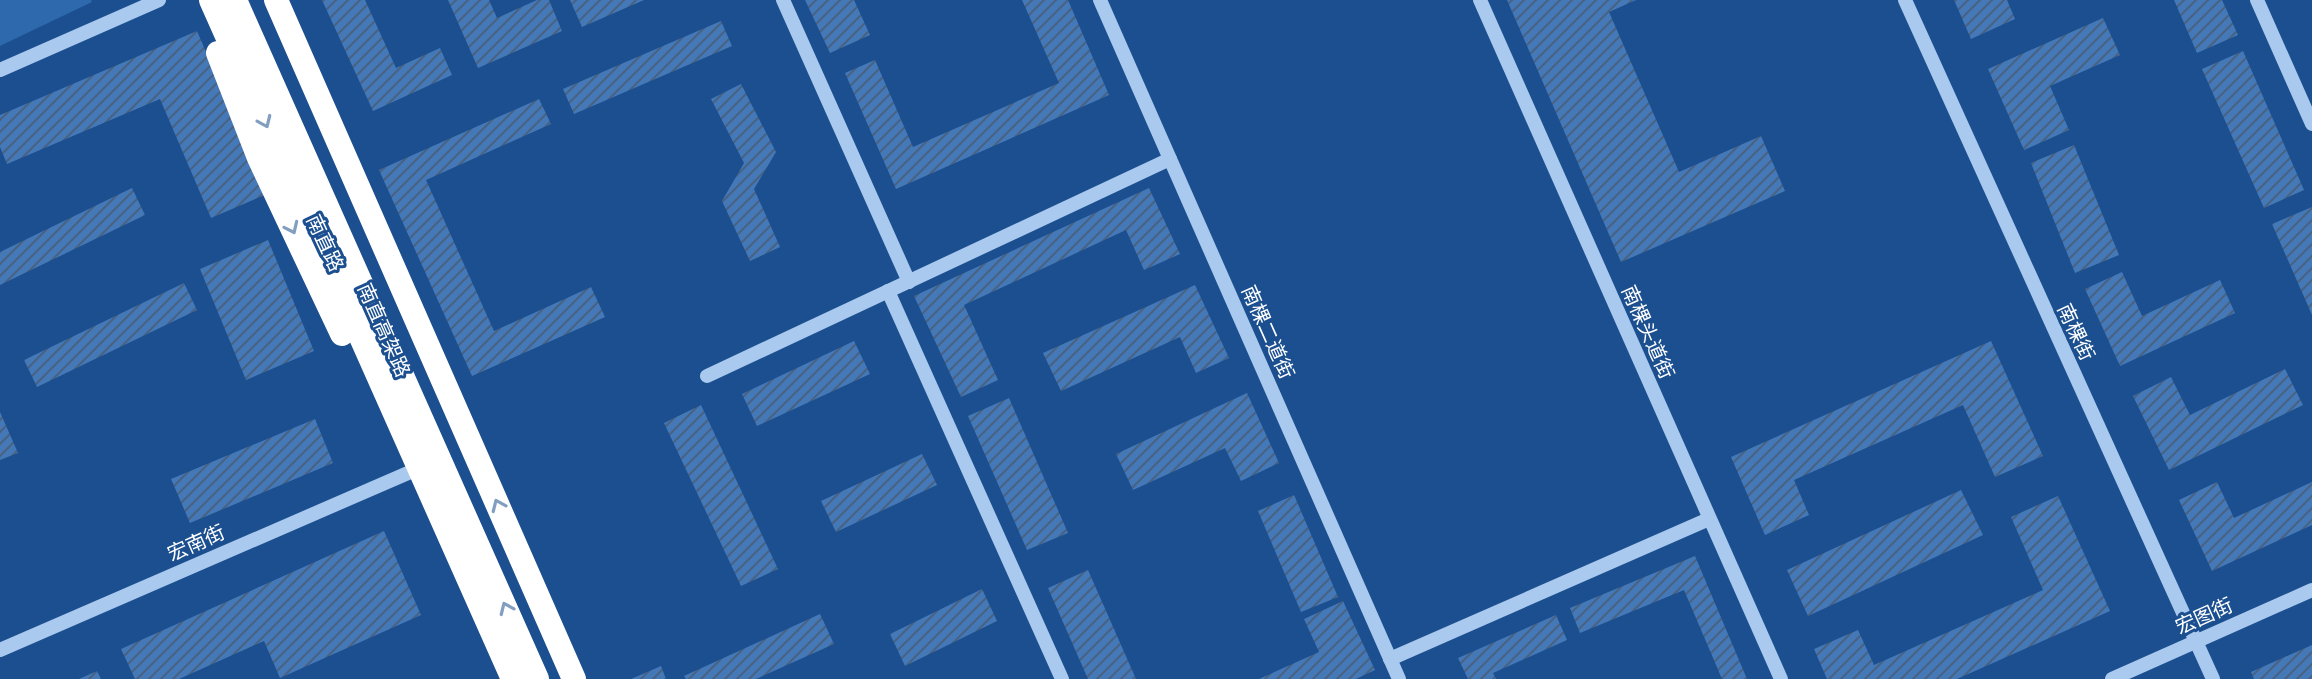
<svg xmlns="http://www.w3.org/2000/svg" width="2312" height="679" font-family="Roboto,'Noto Sans SC',sans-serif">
	<defs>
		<pattern id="building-hatch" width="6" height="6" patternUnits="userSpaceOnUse" patternTransform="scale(2)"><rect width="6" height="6" fill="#4478b7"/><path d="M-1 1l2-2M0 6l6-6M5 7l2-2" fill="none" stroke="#486282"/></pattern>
	</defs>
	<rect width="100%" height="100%" fill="#1b4f8f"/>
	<!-- grass -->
	<path fill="#2e69ad" d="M0,0h91l1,2 -92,44z"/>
	<!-- building -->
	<g fill="url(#building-hatch)">
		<path d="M322,0h43l31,68 44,-20 12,27 -79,36z"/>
		<path d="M448,0h41l8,18 40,-18h12l13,31 -84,37z"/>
		<path d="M570,0h74l-62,27z"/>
		<path d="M805,0h49l16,35 -40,18z"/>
		<path d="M1022,0h46l41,95 -213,94 -51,-116 30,-13 38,87 146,-64z"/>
		<path d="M1507,0h129l-27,12 70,160 82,-36 24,55 -164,71z"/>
		<path d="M1954,0h53l8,19 -44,20z"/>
		<path d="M2174,0h48l16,35 -41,18z"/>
		<path d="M2103,18l17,37 -70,31 19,44 -45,20 -36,-81z"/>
		<path d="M721,21l11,25 -158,68 -11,-25z"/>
		<path d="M197,31l70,163 -56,24 -51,-119 -153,65 -7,-17v-32z"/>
		<path d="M2243,51l61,139 -40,18 -62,-139z"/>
		<path d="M741,84l35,68 -22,37 26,58 -30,14 -28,-60 22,-38 -33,-64z"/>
		<path d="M539,99l12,25 -125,56 68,151 97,-44 14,30 -133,59 -93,-206z"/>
		<path d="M2074,145l45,110 -44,18 -44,-110z"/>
		<path d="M132,188l13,27 -145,70v-33z"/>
		<path d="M1149,188l31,66 -36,16 -18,-40 -162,75 34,75 -37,17 -47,-101z"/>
		<path d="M2312,207v108l-40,-91z"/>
		<path d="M268,240l46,111 -68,29 -46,-111z"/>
		<path d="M2122,272l20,44 78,-36 15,33 -115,53 -35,-77z"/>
		<path d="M184,283l13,27 -160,77 -13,-27z"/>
		<path d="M1195,285l34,73 -33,15 -16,-36 -119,54 -18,-38z"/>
		<path d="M854,341l16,33 -113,52 -15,-32z"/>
		<path d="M1991,341l52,115 -48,21 -32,-72 -169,75 15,35 -44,20 -34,-78z"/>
		<path d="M2285,369l18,36 -134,65 -36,-74 38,-19 19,38z"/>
		<path d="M1247,393l32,70 -38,18 -16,-33 -92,42 -17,-36z"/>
		<path d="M1009,398l59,135 -41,17 -59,-134z"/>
		<path d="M701,405l77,164 -37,17 -77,-163z"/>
		<path d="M0,412l18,41 -18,7z"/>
		<path d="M315,419l18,44 -143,60 -19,-44z"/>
		<path d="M922,454l15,31 -101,47 -15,-31z"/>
		<path d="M2217,482l17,36 78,-36v43l-100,46 -33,-71z"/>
		<path d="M1961,490l22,45 -175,81 -21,-46z"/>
		<path d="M1294,495l44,102 -37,15 -43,-101z"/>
		<path d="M2058,496l52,115 -153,68h-130l-13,-30 44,-19 16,35 169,-75 -32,-73z"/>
		<path d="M384,531l37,84 -141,63 -16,-37 -85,38h-44l-14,-30z"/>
		<path d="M1695,556l52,123h-25l-38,-89 -104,43 -10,-25z"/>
		<path d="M1088,570l48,109h-48l-40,-91z"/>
		<path d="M982,589l15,32 -92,45 -15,-32z"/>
		<path d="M1343,601l32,69 -19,9h-97l60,-27 -15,-33z"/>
		<path d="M820,614l14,30 -78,35h-70l-2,-3z"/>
		<path d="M1556,615l11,25 -74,33 3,6h-28l-10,-21z"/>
		<path d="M2312,645v34h-58l-3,-7z"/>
		<path d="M661,666l5,13h-35z"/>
		<path d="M97,671l4,8h-22z"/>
	</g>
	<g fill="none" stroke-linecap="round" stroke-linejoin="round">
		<!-- minor -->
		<g stroke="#a9c9ee" stroke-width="14">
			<path d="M783,0l126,282"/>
			<path d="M1100,0l299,679"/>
			<path d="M1480,0l301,679"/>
			<path d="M1905,0l308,679"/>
			<path d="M2257,0l55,124"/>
			<path d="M0,70l159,-70"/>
			<path d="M888,291l174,388"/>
			<path d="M707,376l463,-217"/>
			<path d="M0,650l408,-177"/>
			<path d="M1390,659l319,-140"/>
			<path d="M2112,679l200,-89"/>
		</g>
		<!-- highway -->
		<g stroke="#fff" stroke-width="24">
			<path d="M211,0l302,679"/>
			<path d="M235,0l302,679"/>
			<path d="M276,0l298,679"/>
			<path d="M218,53l41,105 83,176"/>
		</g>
	</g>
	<!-- one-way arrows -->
	<defs><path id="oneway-chevron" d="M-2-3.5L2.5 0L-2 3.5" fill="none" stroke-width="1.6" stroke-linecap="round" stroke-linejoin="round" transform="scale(2)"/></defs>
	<g stroke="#829ec1">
		<use href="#oneway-chevron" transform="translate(265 122) rotate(66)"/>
		<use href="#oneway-chevron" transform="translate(292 228) rotate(65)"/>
		<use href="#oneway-chevron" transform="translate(498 505) rotate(-114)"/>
		<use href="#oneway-chevron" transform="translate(506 608) rotate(-114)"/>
	</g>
	<g text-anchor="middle" stroke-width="6" stroke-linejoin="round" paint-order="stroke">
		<!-- street labels -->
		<g font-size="20" fill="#fff" stroke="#1b4f8f">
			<text transform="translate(325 243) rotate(65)" y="7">南直路</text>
			<text transform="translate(384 330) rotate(66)" y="7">南直高架路</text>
			<text transform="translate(1268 332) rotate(66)" y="7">南棵二道街</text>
			<text transform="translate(1648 332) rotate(66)" y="7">南棵头道街</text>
			<text transform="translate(2076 332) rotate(65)" y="7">南棵街</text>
			<text transform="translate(196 543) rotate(-24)" y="7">宏南街</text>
			<text transform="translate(2204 616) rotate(-24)" y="7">宏图街</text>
		</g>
	</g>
</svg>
